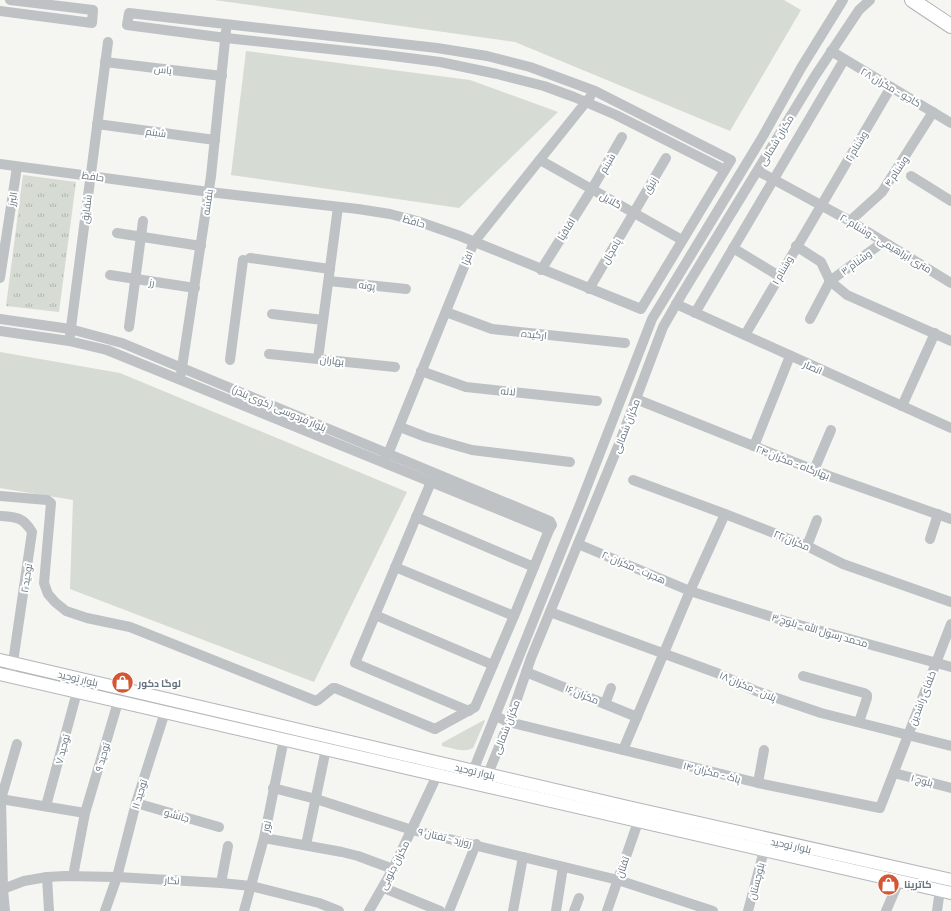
<svg xmlns="http://www.w3.org/2000/svg" width="951" height="911" font-family="Manrope,Cairo,sans-serif">
	<defs>
		<pattern id="park-tufts" width="24" height="20" patternUnits="userSpaceOnUse"><rect width="24" height="20" fill="#d6dbd3"/><path d="M3 7l-1-3M5 7V3M7 7l1-3M15 17l-1-3M17 17v-4M19 17l1-3" fill="none" stroke="#b1b6b0"/></pattern>
	</defs>
	<rect width="100%" height="100%" fill="#f5f5f2"/>
	<!-- grass -->
	<g fill="#d6dbd3">
		<path d="M214,0h570l17,10 -71,121 -215,-89z"/>
		<path d="M246,51l224,29 88,32 -99,96 -228,-33z"/>
		<path d="M0,352l120,21 287,119 -93,190 -244,-93 3,-89 -73,-12z"/>
		<path d="M484,720l1,1 -12,27c-10,5 -21,0 -31,-2v-3z"/>
	</g>
	<!-- park -->
	<path fill="url(#park-tufts)" d="M23,175l53,7 -17,130 -53,-6z"/>
	<g fill="none" stroke-linecap="round" stroke-linejoin="round">
		<defs>
			<g id="major">
				<path d="M0,660l628,147 323,73"/>
				<path d="M0,674c317,72 634,148 951,219"/>
			</g>
			<path id="highway" d="M912,0l39,26"/>
		</defs>
		<!-- major casing -->
		<use href="#major" stroke="#b2b6b9" stroke-width="14"/>
		<!-- highway casing -->
		<use href="#highway" stroke="#b1b5b7" stroke-width="16"/>
		<!-- minor -->
		<g stroke="#bec2c5" stroke-width="10">
			<path d="M843,0l-42,68 -38,68 -111,183 -73,188 -106,264 3,13 12,-10 21,-52 22,-64 88,-214 44,-117 19,-33 133,-218 44,-66 11,-10"/>
			<path d="M0,11l92,12 1,-13 -83,-10"/>
			<path d="M831,51l120,72"/>
			<path d="M105,62l117,14"/>
			<path d="M97,124l118,16"/>
			<path d="M540,160l142,80"/>
			<path d="M0,164l209,28 149,17 32,5 27,7 43,15 181,73 90,-149 -136,-69 -65,-24 -43,-11 -50,-8 -308,-35 -2,12 99,13 159,17 55,7 57,12 47,12 30,11 42,18 109,55"/>
			<path d="M758,171l92,50 101,62"/>
			<path d="M911,176l40,25"/>
			<path d="M850,221l32,-29 51,-80"/>
			<path d="M117,233l84,13"/>
			<path d="M796,246l25,16 9,19 17,14 104,46"/>
			<path d="M733,248l46,28"/>
			<path d="M250,258l80,11"/>
			<path d="M541,270l51,-81 30,-52"/>
			<path d="M110,275l85,13"/>
			<path d="M0,278l17,-111"/>
			<path d="M329,281l77,8"/>
			<path d="M589,289l77,-131"/>
			<path d="M676,304l275,124"/>
			<path d="M446,312l46,17 133,14"/>
			<path d="M695,313l149,-253"/>
			<path d="M272,314l51,6"/>
			<path d="M0,319l70,10 52,14 428,178 2,4 -3,5 -35,86 -39,91 -40,22 -100,-41h-2l-15,12 -2,1 -186,-74 -43,-9 -21,-7 -11,-9 -7,-8 -4,-11 7,-80 -4,-3 -47,-4"/>
			<path d="M810,319l20,-38 53,-39"/>
			<path d="M129,327l14,-106"/>
			<path d="M0,331l69,10 38,9 442,180"/>
			<path d="M70,335l38,-293"/>
			<path d="M745,335l146,-248"/>
			<path d="M269,354l126,13"/>
			<path d="M318,359l20,-152"/>
			<path d="M230,360l13,-100"/>
			<path d="M421,371l45,16 131,14"/>
			<path d="M181,374l30,-198 15,-145"/>
			<path d="M636,399l193,77 122,43"/>
			<path d="M902,406l33,-73"/>
			<path d="M400,427l26,10 46,13 98,12"/>
			<path d="M754,446l36,-90"/>
			<path d="M386,459l88,-217 116,-145"/>
			<path d="M814,470l17,-40"/>
			<path d="M633,480l92,34 82,32 36,18 108,38"/>
			<path d="M431,482l-76,181 114,48"/>
			<path d="M0,516c16,1 23,1 32,16l-20,137"/>
			<path d="M416,517l118,50"/>
			<path d="M930,539l8,-25"/>
			<path d="M578,544l112,47 95,30 166,46"/>
			<path d="M807,546l10,-26"/>
			<path d="M395,567l119,49"/>
			<path d="M550,612l167,61 39,18 65,22 130,33"/>
			<path d="M375,615l118,50"/>
			<path d="M526,672l111,45"/>
			<path d="M803,676l61,17 3,2v3l-8,24"/>
			<path d="M605,704l6,-16"/>
			<path d="M495,716l14,6 249,61 122,25 71,-184"/>
			<path d="M623,750l67,-159 35,-77"/>
			<path d="M894,773l57,15"/>
			<path d="M758,783l6,-33"/>
			<path d="M273,788l43,11 96,31 206,50 95,31"/>
			<path d="M0,799l85,14"/>
			<path d="M136,803l83,24"/>
			<path d="M46,806l31,-114"/>
			<path d="M264,838l78,14 16,4 35,13"/>
			<path d="M306,845l20,-96"/>
			<path d="M73,876l12,-63 33,-111"/>
			<path d="M47,877l2,34"/>
			<path d="M221,883l7,-37"/>
			<path d="M384,888l56,23"/>
			<path d="M0,890l24,-9 23,-4 18,-1 52,1 104,6 30,3 68,17 20,8"/>
			<path d="M5,911l-2,-22 -2,-90 16,-55"/>
			<path d="M105,911l12,-34 19,-74 29,-91"/>
			<path d="M244,911l20,-73 20,-99"/>
			<path d="M369,911l24,-42 47,-100"/>
			<path d="M449,911l27,-67"/>
			<path d="M513,911l10,-54"/>
			<path d="M556,911l7,-44"/>
			<path d="M574,911l5,-13"/>
			<path d="M607,911l31,-89"/>
			<path d="M748,911l18,-68"/>
			<path d="M886,911l13,-30"/>
			<path d="M937,911l3,-21"/>
		</g>
		<!-- major -->
		<use href="#major" stroke="#fff" stroke-width="12"/>
		<!-- highway -->
		<use href="#highway" stroke="#fff" stroke-width="14"/>
	</g>
	<!-- icons -->
	<defs>
		<symbol id="shop-disc" viewBox="-11 -11 22 22"><circle r="9.5" fill="#d45733" stroke="#fff"/><path d="M-5-2.5h2.3a2.7 3.5 0 0 1 5.4 0H5L5.5 6h-11ZM-1.5-2.5h3a1.5 2.3 0 0 0-3 0Z" fill="#fff"/></symbol>
	</defs>
	<g fill-rule="evenodd">
		<use href="#shop-disc" x="110" y="670" width="25" height="25"/>
		<use href="#shop-disc" x="876" y="872" width="25" height="25"/>
	</g>
	<g text-anchor="middle" stroke-width="4" stroke-linejoin="round" paint-order="stroke">
		<!-- street labels -->
		<g font-size="10" fill="#667580" stroke="#fff">
			<text transform="translate(163 69) rotate(7)" y="4">یاس</text>
			<text transform="translate(891 87) rotate(30)" y="4">کاجو - مکران ۲۸</text>
			<text transform="translate(156 132) rotate(8)" y="4">شبنم</text>
			<text transform="translate(776 140) rotate(-59)" y="4">مکران شمالی</text>
			<text transform="translate(856 146) rotate(-59)" y="4">وشنام ۲</text>
			<text transform="translate(607 163) rotate(-60)" y="4">شبنم</text>
			<text transform="translate(896 171) rotate(-56)" y="4">وشنام ۴</text>
			<text transform="translate(93 176) rotate(8)" y="4">حافظ</text>
			<text transform="translate(650 185) rotate(-59)" y="4">زنبق</text>
			<text transform="translate(12 199) rotate(-81)" y="4">البرز</text>
			<text transform="translate(611 200) rotate(29)" y="4">گلایل</text>
			<text transform="translate(207 202) rotate(-82)" y="4">بنفشه</text>
			<text transform="translate(86 209) rotate(-83)" y="4">شقایق</text>
			<text transform="translate(414 221) rotate(16)" y="4">حافظ</text>
			<text transform="translate(566 229) rotate(-58)" y="4">اقاقیا</text>
			<text transform="translate(886 243) rotate(31)" y="4">۲۰ متری ابراهیمی - وشنام</text>
			<text transform="translate(611 251) rotate(-60)" y="4">پامچال</text>
			<text transform="translate(467 258) rotate(-67)" y="4">افرا</text>
			<text transform="translate(856 262) rotate(-36)" y="4">وشنام ۳</text>
			<text transform="translate(782 270) rotate(-60)" y="4">وشنام ۱</text>
			<text transform="translate(152 282) rotate(9)" y="4">رز</text>
			<text transform="translate(367 285) rotate(6)" y="4">پونه</text>
			<text transform="translate(534 334) rotate(6)" y="4">ارکیده</text>
			<text transform="translate(332 360) rotate(6)" y="4">بهاران</text>
			<text transform="translate(813 367) rotate(24)" y="4">انصار</text>
			<text transform="translate(508 391) rotate(5)" y="4">لاله</text>
			<text transform="translate(279 408) rotate(23)" y="4">بلوار فردوسی (کوی بندر)</text>
			<text transform="translate(626 426) rotate(-69)" y="4">مکران شمالی</text>
			<text transform="translate(793 462) rotate(21)" y="4">بهارگاه - مکران ۲۴</text>
			<text transform="translate(792 540) rotate(22)" y="4">مکران ۲۲</text>
			<text transform="translate(634 567) rotate(23)" y="4">هجرت - مکران ۲۰</text>
			<text transform="translate(26 578) rotate(-81)" y="4">توحید ۲</text>
			<text transform="translate(820 630) rotate(16)" y="4">محمد رسول الله - بلوچ ۳</text>
			<text transform="translate(78 678) rotate(13)" y="4">بلوار توحید</text>
			<text transform="translate(748 686) rotate(23)" y="4">پلان - مکران ۱۸</text>
			<text transform="translate(582 694) rotate(22)" y="4">مکران ۱۶</text>
			<text transform="translate(922 698) rotate(-69)" y="4">خلفای راشدین</text>
			<text transform="translate(506 727) rotate(-69)" y="4">مکران شمالی</text>
			<text transform="translate(62 749) rotate(-75)" y="4">توحید ۷</text>
			<text transform="translate(102 757) rotate(-74)" y="4">توحید ۹</text>
			<text transform="translate(475 771) rotate(13)" y="4">بلوار توحید</text>
			<text transform="translate(712 772) rotate(14)" y="4">پاک - مکران ۱۴</text>
			<text transform="translate(922 780) rotate(15)" y="4">بلوچ ۱</text>
			<text transform="translate(139 794) rotate(-73)" y="4">توحید ۱۱</text>
			<text transform="translate(177 815) rotate(16)" y="4">جانشو</text>
			<text transform="translate(266 826) rotate(-79)" y="4">نور</text>
			<text transform="translate(445 837) rotate(13)" y="4">روزرد - تفتان ۹</text>
			<text transform="translate(791 845) rotate(12)" y="4">بلوار توحید</text>
			<text transform="translate(394 865) rotate(-63)" y="4">مکران جنوبی</text>
			<text transform="translate(622 867) rotate(-71)" y="4">تفتان</text>
			<text transform="translate(172 880) rotate(3)" y="4">نگار</text>
			<text transform="translate(756 881) rotate(-75)" y="4">بلوچستان</text>
		</g>
		<!-- poi labels -->
		<g font-size="10" font-weight="bold" fill="#667580" stroke="#fff" text-anchor="start">
			<text x="138" y="687">لوگا دکور</text>
			<text x="904" y="888">کاترینا</text>
		</g>
	</g>
</svg>
